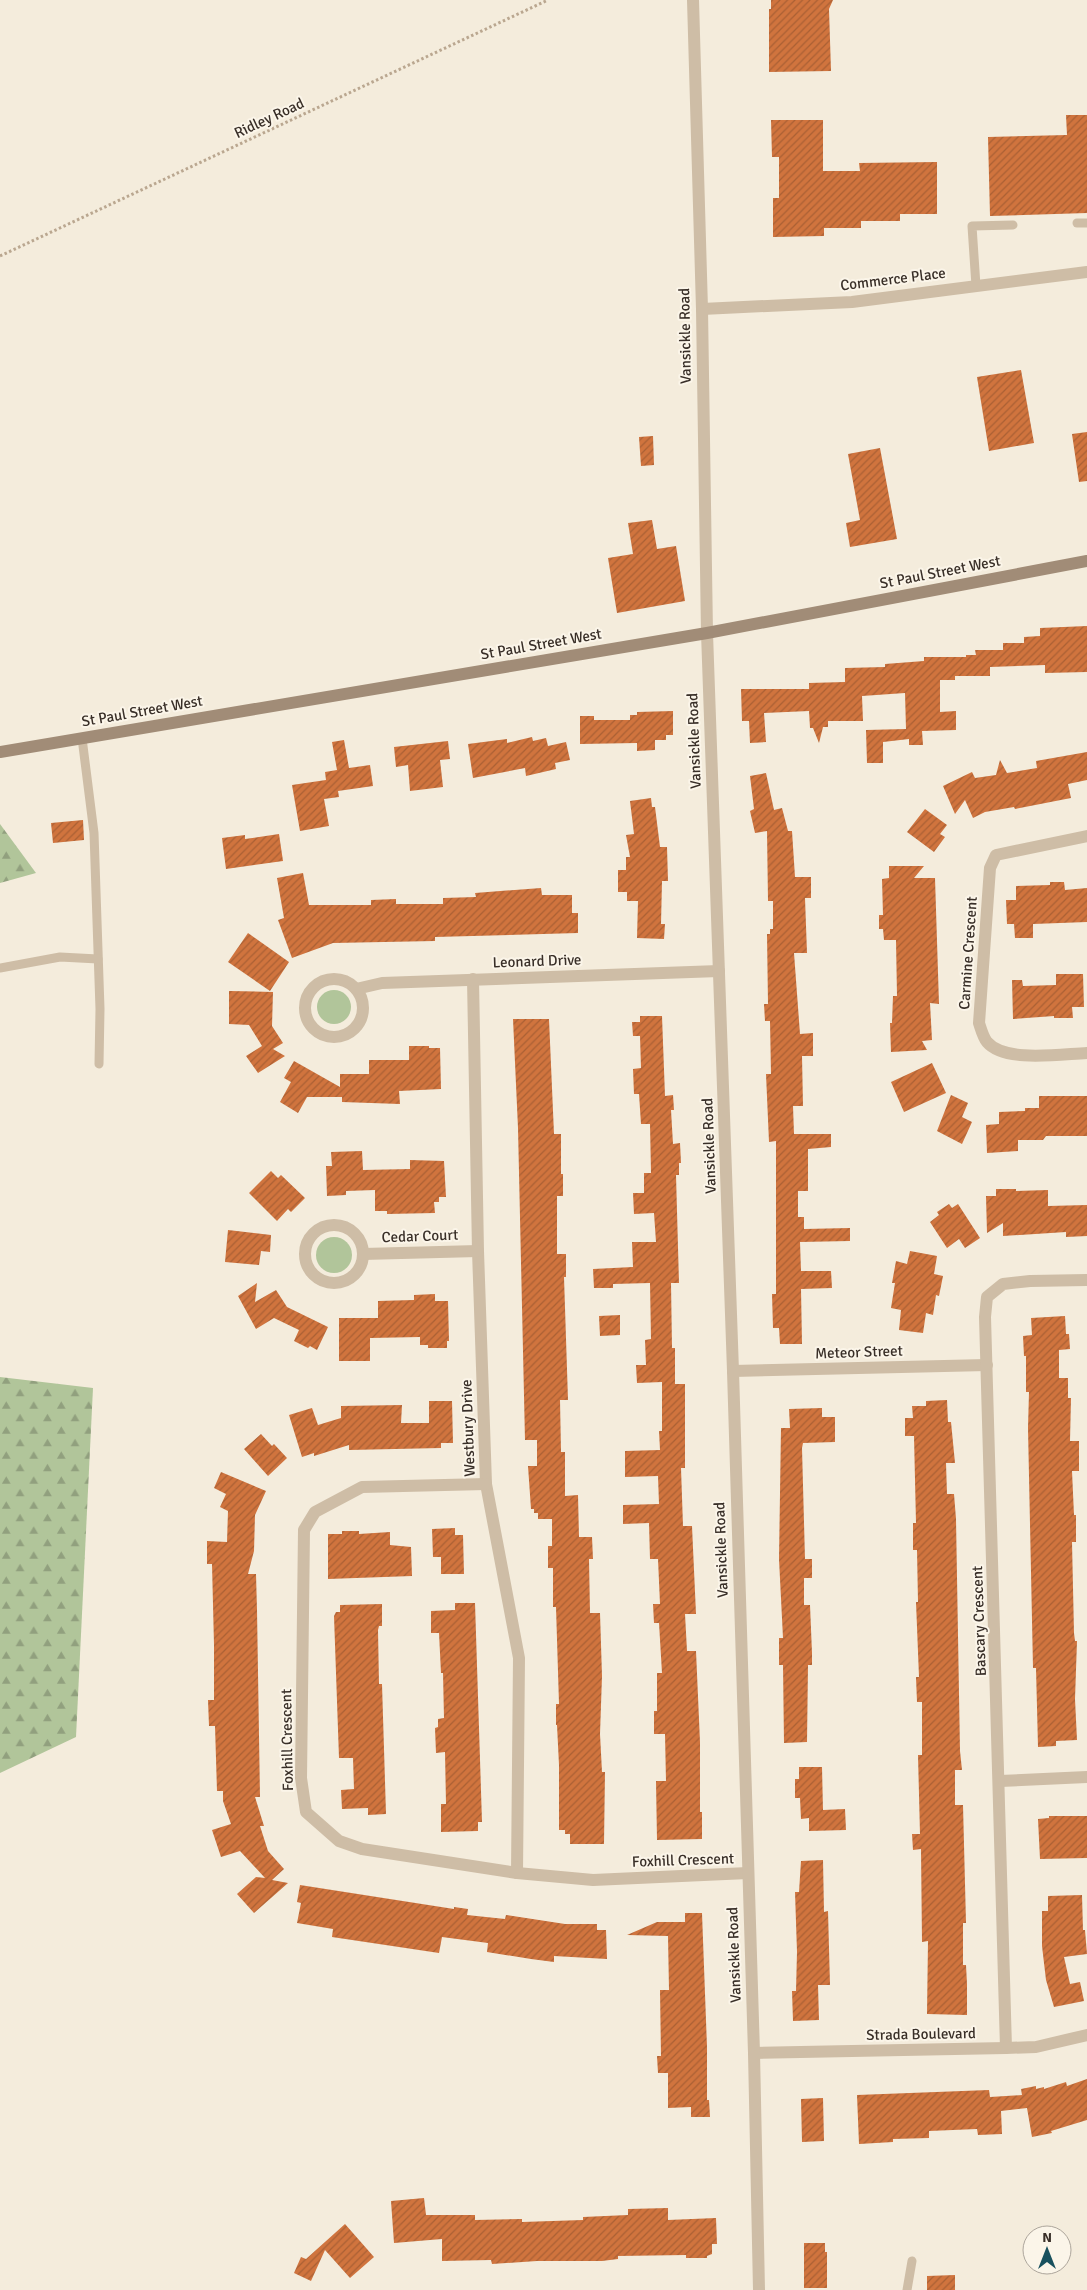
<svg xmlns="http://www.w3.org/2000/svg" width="1087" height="2290" font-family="Signika,sans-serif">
	<defs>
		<pattern id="forest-firs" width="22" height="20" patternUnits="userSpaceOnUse" patternTransform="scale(1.25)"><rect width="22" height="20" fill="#b1c59a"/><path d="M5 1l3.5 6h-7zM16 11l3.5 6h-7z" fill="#91a07e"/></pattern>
		<pattern id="building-hatch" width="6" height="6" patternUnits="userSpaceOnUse" patternTransform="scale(1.25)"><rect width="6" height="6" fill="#d0743e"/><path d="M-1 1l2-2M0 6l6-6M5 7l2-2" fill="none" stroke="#aa6034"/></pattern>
	</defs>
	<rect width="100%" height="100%" fill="#f4ecdc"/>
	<!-- grass -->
	<g fill="#b1c59a">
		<circle cx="334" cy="1007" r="17"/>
		<circle cx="334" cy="1255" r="18"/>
	</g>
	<!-- forest -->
	<g fill="url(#forest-firs)">
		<path d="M0,824l36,49 -36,10z"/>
		<path d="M0,1377l93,11 -17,349 -76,36z"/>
	</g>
	<!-- building -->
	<g fill="url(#building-hatch)">
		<path d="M771,0h62l-4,9 2,62 -62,1v-63h2z"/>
		<path d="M1066,115h21v98l-97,3 -2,-79 79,-2z"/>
		<path d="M771,120h52v51h37l-1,-8 78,-1v52h-37v7h-39v7h-37v8l-51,1v-39h6v-41h-7z"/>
		<path d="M1021,370l13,73 -45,8 -12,-74z"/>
		<path d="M1087,432v49l-8,1 -7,-48z"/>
		<path d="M653,436l1,29 -13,1 -2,-29z"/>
		<path d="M880,448l17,91 -47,8 -4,-24 14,-3 -12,-66z"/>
		<path d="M652,520l5,29 19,-3 9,55 -68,12 -9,-55 25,-4 -5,-31z"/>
		<path d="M1087,626v46l-42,1v-8l-55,2v9h-35v4h-15v32l16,-1v19l-34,1 1,14h-14v-6l-26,3v21h-16l-1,-33 40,-1 -1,-36 -43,3 1,25h-35v6h-5l-4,16 -6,-15h-3l-1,-17 -45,2 2,29 -16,1 -1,-22h-7l-1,-32h68v-6l36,-1v-14l40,-1v-3l39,-3v-4h42v-2h10l-1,-5h28v-7h21v-6l16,-1v-8z"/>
		<path d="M673,711v24h-7v5h-11v10l-18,1v-8l-57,1v-28h14v4h36v-5h7v-3z"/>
		<path d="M532,737l1,4 13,-3 2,8 18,-4 4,18 -15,3 1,6 -30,7 -1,-8 -52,10 -5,-34 39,-5v4z"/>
		<path d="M344,740l5,28 21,-3 3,21 -35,5 1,6 -15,2 5,27 -29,5 -8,-46 34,-5 -1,-8 12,-2 -5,-28z"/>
		<path d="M448,741l2,18 -10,1 3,27 -33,4 -2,-26 -12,2 -2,-20z"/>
		<path d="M1087,752v28l-19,4 3,14 -56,11 -1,-2 -29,5 -12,6 -8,-18 -10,14 -12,-28 29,-14 3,6 21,-3 4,-15 7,13 30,-5 -1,-7z"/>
		<path d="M766,773l8,37 8,-2 6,23h4l3,46h16v21h-6l2,55h-13l6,81 13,-1v23h-11l1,50h-10l1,28h37v13l-23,2v42h-10v26h6v12l46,-1v13l-50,1 1,29h30l1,17 -31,1 1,55h-22l-1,-16h-6l-1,-34h4v-153l-7,1 -3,-68h5l-1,-53h-5l-1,-17h4l-1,-70h3v-5h3v-28h-5l-1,-70 -12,2 -5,-22 4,-2 -4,-33z"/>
		<path d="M651,798l1,9h3l5,40h7l1,34h-6l-1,43h4l-1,15 -27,-1 1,-37h-11v-9h-9v-22h8v-13h4l-4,-22 8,-1 -4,-33z"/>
		<path d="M925,809l22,16 -7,9 5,3 -11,15 -27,-20z"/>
		<path d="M83,820l1,20 -31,3 -2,-20z"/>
		<path d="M279,834l4,27 -57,8 -4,-31 23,-3v4z"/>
		<path d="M889,866h35l-10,12h21l4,126 -9,-1 2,37 -10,1 5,9 -36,2 -1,-29h2l1,-27h4l-1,-56h-12l-1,-11h-4v-14h4l-1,-36 7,-1z"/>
		<path d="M303,873l6,32h62v-5l25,-1v5h47v-6l33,-1 -1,-4 66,-5 1,7h30v18h6v20l-143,4v4l-102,2 -41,15 -14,-38 6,-2 -7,-40z"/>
		<path d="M1050,882h14l1,8 22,-2v34l-54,2v14h-18l-1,-14h-7l-1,-24h10v-14l34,-1z"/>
		<path d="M248,933l41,29 -19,29 -42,-29z"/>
		<path d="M1056,974h27l1,33h-12l1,11h-19v-2l-41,3 -1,-39h10l1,6 33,-1z"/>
		<path d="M229,991l44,1 -1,34 11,17 -10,6 12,7 -27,17 -12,-17 16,-10 -13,-21 -20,-1z"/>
		<path d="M640,1016h22l3,80 8,-1 1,15h-3l2,34 7,-1 1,20h-2v12h-3l3,108h-8l1,65h3v36h10v84h-4l2,58h9l4,88h-11l2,37h9l4,91v70h2v27l-45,1 -1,-59h10l-1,-47h-11v-23h3v-38h5l-3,-50h-5l-1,-19h7l-2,-45h-8l-1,-36 -26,1v-19l36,-1 -1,-28 -33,1v-26l35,-1 -1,-19h3v-49l-25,1 -1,-18h10l-1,-25 6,-1 -1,-56 -37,1v4h-19l-1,-19 40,-2 -1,-25h24l-2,-29 -20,1 -1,-21h11v-20h7l-1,-49h-9l-2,-30h-5l-1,-25 8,-1 -1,-32h-7l-1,-14h8z"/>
		<path d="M513,1019h36l5,115h7v40h2v22h-6v58h9v23h-2l4,123h-8l1,52h4v44l13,-1 1,42h13l1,22h-4l1,54h10l2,63 -2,58 2,38h3l-1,72h-34v-10h-5v-4h-6v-65l-2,-40h-1v-21h3l-3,-97h-3v-39h-5v-22h4v-27h-14v-6h-4v-4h-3l-3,-43h9v-26h-12l-7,-312z"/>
		<path d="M409,1046h20v2h11l1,41 -42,2 1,13 -58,-2v-5h-35l-9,16 -18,-11 11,-20 -7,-4 10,-17 46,26v-13h29v-14h40z"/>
		<path d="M932,1063l14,30 -42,19 -13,-30z"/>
		<path d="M951,1095l17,8 -6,14 10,5 -10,22 -25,-13z"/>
		<path d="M1039,1096h48v40h-41l-3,4h-25v11l-31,2 -1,-28 13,-1v-12l26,-1v-3h14z"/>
		<path d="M362,1151l1,19 47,-1v-9l34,1 2,36h-7v5h-5l1,11 -48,1v-3h-12v-21l-29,1v4l-19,1 -1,-30h6l-1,-14z"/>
		<path d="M271,1171l7,7 3,-3 24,23 -14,14 -3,-3 -11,12 -28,-28z"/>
		<path d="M996,1189h20v2l32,-1v16l39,-1v31l-21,1v-5l-63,4v-13l-16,10 -1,-37h10z"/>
		<path d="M949,1204l3,4 6,-4 22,34 -15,10 -6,-9 -12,9 -17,-26 9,-7 -2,-3z"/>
		<path d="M228,1230l43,5 -1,17 -9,-1 -2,14 -34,-3z"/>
		<path d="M910,1251l27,5 -3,18 9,2 -4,20 -3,-1 -3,20 -7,-2 -3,20 -24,-3 2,-20 -10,-2 4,-25h-3l4,-22 11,3z"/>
		<path d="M257,1283l-2,19 21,-12 11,17 41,20 -11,23 -7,-4 -2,2 -14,-7 5,-11 -25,-12 -18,11 -18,-33z"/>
		<path d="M435,1294v7h13l1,40h-2v7h-19v-3h-8v-8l-50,1v23h-31v-43h39v-17l36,-1v-5z"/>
		<path d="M620,1315v20l-20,1 -1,-20z"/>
		<path d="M1065,1316l1,18h3l1,15 -11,1v28h9v20h3l-1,43h9v30h-7l2,44h2v27h-4l2,91 1,8h2l-2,58 2,41 -21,1v5l-18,1 -2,-79h-3l-5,-240 1,-36h-3v-36h-2l-1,-20 9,-1 -1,-17z"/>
		<path d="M947,1400l1,22h3l4,41h-9l1,31h7l2,25 4,232 2,19h-7v35h8l3,118h-3v42h3l1,19v31l-40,-1 1,-73 -6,1 -1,-93 -8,1 -1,-16h8l-2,-79h4v-53h-5l-1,-25h3l-3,-75h2l-1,-52h-4v-27h3l-2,-87h-9v-18h8l-1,-12h14v-5z"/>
		<path d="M429,1401h23l1,42h-12v5l-92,2v-5l-35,11v-3l-12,4 -13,-42 23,-7 6,17 23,-7v-12l61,-1 -1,18h28z"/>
		<path d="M822,1408v9h13v25l-32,1 -1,5 3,111h7v19h-8v27h6l2,48v12h-4l-1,77 -23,1 -1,-78h-4v-27h4l-4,-79 2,-131h9l-1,-19z"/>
		<path d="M261,1434l11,12 2,-2 13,14 -19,18 -24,-27z"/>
		<path d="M221,1472l45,19 -11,24 -1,36 -6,23h8l1,36 3,187h-5l9,29h-4l8,25 16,18 -12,11 16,3 -34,30 -17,-19 19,-17 9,1 -25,-27 -19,6 -9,-27 19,-6 -8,-23v-10h-6l-2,-65h-6l-1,-26h6v-55l-2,-81h-5v-23l20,1 1,-31 -8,-4 6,-13 -12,-6z"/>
		<path d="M455,1528v7h8l1,39h-23v-17h-8l-1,-28z"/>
		<path d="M342,1531h17v3l31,-2v13l21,2 1,29 -84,3v-45h14z"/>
		<path d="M455,1603h20l7,219h-4v9l-37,1v-28h5l-1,-52 -9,1 -1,-25 3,-1v-8l6,-1 -1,-45h-2l-2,-40h-8v-22l24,-1z"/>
		<path d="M382,1604v22h-3l-1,4 1,54h3l4,130 -18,1v-7l-26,1 -1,-19 13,-1 -1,-31h-14l-5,-142 2,-4h4v-7z"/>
		<path d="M799,1767h23l1,43 22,-1 1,21 -37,1v-13l-8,1 -1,-21h-5v-19h4z"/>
		<path d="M1049,1816h38v42l-47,1 -2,-40 11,-1z"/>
		<path d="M823,1860l1,52 4,-1 2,74h-12l1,35 -26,1 -1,-30h4l1,-39 -2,-60h4l2,-31z"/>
		<path d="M300,1885l154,24v-2l14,2 -1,6 38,4 1,-4 59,9h32v6h9l1,29 -53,-3v6l-23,-3 -44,-7 1,-9 -46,-6 -3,16 -107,-16 1,-8 -36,-6 4,-20 -4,-1z"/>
		<path d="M1082,1895l1,35h2l2,24 -23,3 6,27 10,-2 4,19 -30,6 -8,-27 -4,-34v-35h6v-15z"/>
		<path d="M685,1913h17l5,134v53h2l1,17h-19v-10l-23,1v-35h-10l-1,-17h4l-1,-66h9l-1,-54 -41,-1 30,-13h28z"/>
		<path d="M1087,2079v41l-36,11 1,2 -20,4 -5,-29 -26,3 1,23 -24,1 -1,-6 -48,2v7l-36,1v3l-34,2 -2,-49 132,-5 1,7 32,-2 -1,-6 15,-3v3l8,-2v2l22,-7 1,4z"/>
		<path d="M823,2098l1,43 -22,1 -1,-43z"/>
		<path d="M424,2198l2,17h49v5l47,-1v3l61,-2v-3l45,-2v-6l40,-1v12l48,-2 1,26h-5v10l-5,2v2h-21v-3l-68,1v3l-16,2h-65l-45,3 -1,-4 -49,1v-22l-48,4 -3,-42z"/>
		<path d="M345,2224l29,33 -24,21 -25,-28 -14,31 -17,-8 7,-16 5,2z"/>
		<path d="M804,2243h21v9h2v36h-23z"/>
		<path d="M955,2275v15h-28v-14z"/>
	</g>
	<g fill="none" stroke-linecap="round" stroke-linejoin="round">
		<!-- path -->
		<path stroke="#baa790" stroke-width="3" stroke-dasharray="2.5 2.5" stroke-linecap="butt" d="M0,256l548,-256"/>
		<!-- service -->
		<g stroke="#cebda6" stroke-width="9">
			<path d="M1077,223h10"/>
			<path d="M976,286l-4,-60 41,-1"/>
			<path d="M82,738l12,95 6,176 -1,55"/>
			<path d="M0,968l60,-11 38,2"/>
			<path d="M907,2290l5,-29"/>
		</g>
		<!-- minor -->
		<g stroke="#cebda6" stroke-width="12">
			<path d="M702,309l150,-7 235,-30"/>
			<path d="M1087,836l-91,19 -6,13 -11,155c2,6 4,14 8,19 18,21 74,12 100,11"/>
			<circle cx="334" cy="1008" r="29"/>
			<path d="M473,979l5,272 8,233 33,174 -2,215"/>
			<path d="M356,989l26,-6 337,-12"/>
			<circle cx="334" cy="1254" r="29"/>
			<path d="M363,1254l115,-3"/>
			<path d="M733,1371l254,-6"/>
			<path d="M486,1484l-124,3 -47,25 -11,18 -3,248 5,34 33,29 23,8 155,24 76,7 155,-7"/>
			<path d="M1000,1781l87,-4"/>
			<path d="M1006,2048l-21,-731 2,-20 16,-13 27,-3 57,-1"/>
			<path d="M754,2053l252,-5 30,-1 51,-12"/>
		</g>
		<!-- tertiary -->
		<path stroke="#cebda6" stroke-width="12" d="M693,0l9,309 5,324 26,738 21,682 5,237"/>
		<!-- secondary -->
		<path stroke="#a18c77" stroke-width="12" d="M0,752l707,-119 380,-72"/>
	</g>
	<g text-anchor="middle" stroke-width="4" stroke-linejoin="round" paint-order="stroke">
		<!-- street labels -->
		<g font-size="15" fill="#392f28" stroke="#fbf5e9">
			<text transform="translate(269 118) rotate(-25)" y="5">Ridley Road</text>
			<text transform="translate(893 279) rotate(-7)" y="5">Commerce Place</text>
			<text transform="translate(685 336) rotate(-91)" y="5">Vansickle Road</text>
			<text transform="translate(940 572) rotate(-11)" y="5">St Paul Street West</text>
			<text transform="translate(541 644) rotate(-10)" y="5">St Paul Street West</text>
			<text transform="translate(142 711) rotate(-10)" y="5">St Paul Street West</text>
			<text transform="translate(694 741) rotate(-92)" y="5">Vansickle Road</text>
			<text transform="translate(968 953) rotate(-86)" y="5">Carmine Crescent</text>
			<text transform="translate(537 961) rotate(-2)" y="5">Leonard Drive</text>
			<text transform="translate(709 1146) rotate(-92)" y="5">Vansickle Road</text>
			<text transform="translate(420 1236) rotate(-2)" y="5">Cedar Court</text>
			<text transform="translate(859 1352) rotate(-2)" y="5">Meteor Street</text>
			<text transform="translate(468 1428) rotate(-92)" y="5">Westbury Drive</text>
			<text transform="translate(721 1550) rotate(-92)" y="5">Vansickle Road</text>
			<text transform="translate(979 1621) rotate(-92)" y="5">Bascary Crescent</text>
			<text transform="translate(287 1740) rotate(-91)" y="5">Foxhill Crescent</text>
			<text transform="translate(683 1860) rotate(-2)" y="5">Foxhill Crescent</text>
			<text transform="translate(734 1955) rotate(-92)" y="5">Vansickle Road</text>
			<text transform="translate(921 2034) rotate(-1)" y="5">Strada Boulevard</text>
		</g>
	</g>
	<!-- north arrow -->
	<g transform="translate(1047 2250)"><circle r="24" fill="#fbf5e9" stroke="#ada69c"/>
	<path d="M0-4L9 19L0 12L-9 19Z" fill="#19515e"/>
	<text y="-8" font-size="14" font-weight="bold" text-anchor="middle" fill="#392f28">N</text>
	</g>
</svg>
